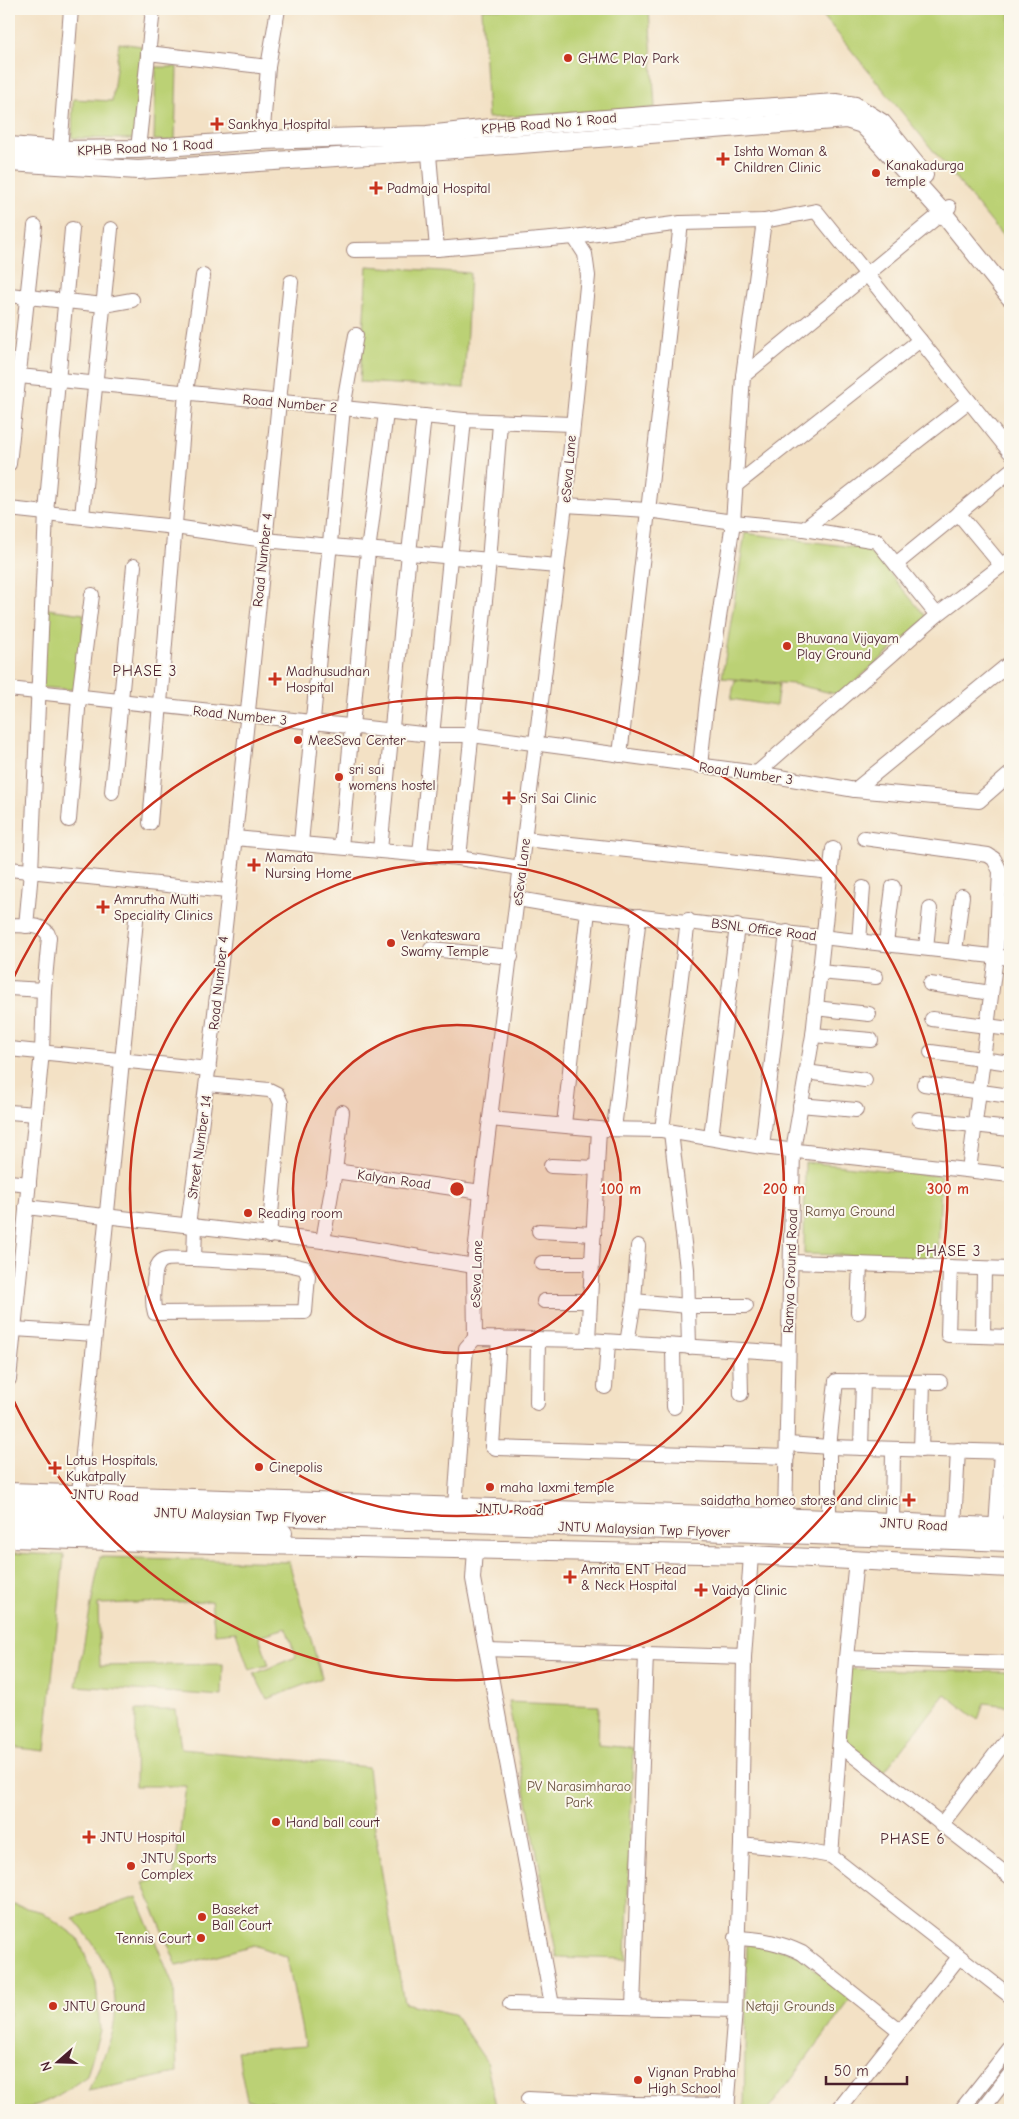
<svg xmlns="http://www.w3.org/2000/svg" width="1019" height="2119" font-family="'Comic Neue',sans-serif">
	<rect width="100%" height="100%" fill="#fbf7ec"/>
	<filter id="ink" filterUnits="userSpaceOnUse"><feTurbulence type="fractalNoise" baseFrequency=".02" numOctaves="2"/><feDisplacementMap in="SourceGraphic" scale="10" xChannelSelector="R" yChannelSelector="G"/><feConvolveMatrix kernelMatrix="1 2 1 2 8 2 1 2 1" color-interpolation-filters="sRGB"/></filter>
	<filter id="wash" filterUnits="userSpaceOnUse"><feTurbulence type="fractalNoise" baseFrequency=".0096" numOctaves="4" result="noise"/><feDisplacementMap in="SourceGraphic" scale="20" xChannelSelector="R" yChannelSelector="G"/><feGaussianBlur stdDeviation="1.12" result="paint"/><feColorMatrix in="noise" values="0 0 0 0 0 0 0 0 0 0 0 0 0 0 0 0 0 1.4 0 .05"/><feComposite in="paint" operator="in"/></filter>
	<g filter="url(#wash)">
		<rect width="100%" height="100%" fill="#f3e1c5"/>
		<!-- green -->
		<g fill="#bbd175" stroke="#827850">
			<path d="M482,9h167l6,99 -167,10z"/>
			<path d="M816,9h194v236l-185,-227z"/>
			<path d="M119,43l23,3 -8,93 -62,-1 1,-39 39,2z"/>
			<path d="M156,67h21l-2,74 -21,-1z"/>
			<path d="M367,266l103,7 -6,115 -104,-6z"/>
			<path d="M745,533l122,16 19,20 41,49 -87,77 -47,-11 -71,-6z"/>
			<path d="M41,608l43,6 -5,76 -44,-3z"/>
			<path d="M735,680l44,4 -3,22 -45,-7z"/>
			<path d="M805,1162l136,14 -3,82 -134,-4z"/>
			<path d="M9,1553l55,2 -19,196 -36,-4z"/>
			<path d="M100,1557l189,5 33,116 -55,21 -13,-25 42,-17 -10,-29 -27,8 10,29 -20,5 -13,-38 -21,2 -4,-33 -113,3 2,62 123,-2 -1,32 -146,-10z"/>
			<path d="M850,1669l160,3v34l-26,-3 -6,17 -33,-26 -61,78 -38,-29z"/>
			<path d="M508,1702l91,4 -1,39 35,3 -7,211 -69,-2z"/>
			<path d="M136,1710h40l5,39 187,18 8,71 28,165 50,11 32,47 11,49h-216v-7l-34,-3 -10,-49 68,-5 -18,-89 -33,-12 -77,21 -34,-83 31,-8 12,-89h-51z"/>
			<path d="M137,1897l37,90 3,86 -89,18c8,-18 18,-37 24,-57 12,-47 -10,-82 -39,-116z"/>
			<path d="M9,1904l34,8 35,26 18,44 4,48 -13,46c-24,17 -48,34 -78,34z"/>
			<path d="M747,1943l48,10 56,46 -83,111h-24z"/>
		</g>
	</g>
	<g filter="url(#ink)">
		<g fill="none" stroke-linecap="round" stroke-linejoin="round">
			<defs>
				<g id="minor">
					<path d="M148,53l120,14"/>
					<path d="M262,140l6,-73 10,-58"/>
					<path d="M428,143l9,106 137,-12 107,-14 83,-2 52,-10 194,241"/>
					<path d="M138,149l15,-140"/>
					<path d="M60,150l11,-141"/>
					<path d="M354,250l83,-1"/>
					<path d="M9,295l95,10 28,-5"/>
					<path d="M9,375l455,45 108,4"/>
					<path d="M743,376l206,-169"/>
					<path d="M9,464l26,-238"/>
					<path d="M736,485l184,-145"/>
					<path d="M565,505l83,5 85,12 71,7 73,12 60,74"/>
					<path d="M9,509l166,18 89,13 293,26"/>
					<path d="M958,513l44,53"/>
					<path d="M82,516l29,-287"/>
					<path d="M804,529l165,-128"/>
					<path d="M896,564l114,-93"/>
					<path d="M9,689l422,46h41l285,38 98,17 124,11 31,-27"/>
					<path d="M620,755l61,-532"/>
					<path d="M700,766l7,-66 26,-178 10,-146 21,-155"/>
					<path d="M757,773l180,-158 73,-56"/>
					<path d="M855,790l155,-127"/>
					<path d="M112,792l22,-226"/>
					<path d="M69,820l10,-123 13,-102"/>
					<path d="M150,823l36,-431 17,-116"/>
					<path d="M235,838l224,20 61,10"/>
					<path d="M864,838l124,17 6,4 6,12 -4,85 -27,214"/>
					<path d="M525,839l306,33"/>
					<path d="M301,843l42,-435 13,-73"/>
					<path d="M341,847l27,-296 18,-138"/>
					<path d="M380,850l29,-297 15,-137"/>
					<path d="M420,854l44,-434"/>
					<path d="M459,858l30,-297 11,-138"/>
					<path d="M9,869l218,22"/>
					<path d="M518,899l70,12 422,47"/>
					<path d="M9,925c12,1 36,-3 40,12l-5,53 -2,62 -33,327"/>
					<path d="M26,926l5,-54 15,-360 26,-283"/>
					<path d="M859,941l4,-53"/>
					<path d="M886,944l7,-57"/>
					<path d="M926,948l4,-39"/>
					<path d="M431,949l80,8"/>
					<path d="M955,951l7,-55"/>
					<path d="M819,972l57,5"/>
					<path d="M930,984l61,9"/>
					<path d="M9,988l35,2"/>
					<path d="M815,1008l54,6"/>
					<path d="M932,1019l78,10"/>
					<path d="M813,1035l58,5"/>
					<path d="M9,1049l200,20"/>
					<path d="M931,1052l79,11"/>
					<path d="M806,1072l59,8"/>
					<path d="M207,1084l62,6 8,4 4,9 -12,133"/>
					<path d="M924,1084l86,12"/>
					<path d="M800,1105l56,5"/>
					<path d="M9,1112l27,2"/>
					<path d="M490,1119l109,10 63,1 100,17 248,28"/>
					<path d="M919,1119l91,10"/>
					<path d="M564,1124l24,-213"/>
					<path d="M614,1129l25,-213"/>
					<path d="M662,1130l26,-210"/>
					<path d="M671,1132l16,137 2,78"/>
					<path d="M711,1137l26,-211"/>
					<path d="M762,1147l25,-215"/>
					<path d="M551,1166l46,2"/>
					<path d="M335,1171l146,21"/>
					<path d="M9,1182l20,2"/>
					<path d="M26,1207l297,34 151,25"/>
					<path d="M188,1225c43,-313 71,-629 103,-943"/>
					<path d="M539,1231l55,3"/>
					<path d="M323,1241l12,-70 7,-59"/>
					<path d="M194,1259c-27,0 -39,-7 -40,26 -1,9 -2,18 1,28l150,-1 3,-36 -3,-8 -18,-4 -93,-5 1,-33"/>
					<path d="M791,1262l219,7"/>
					<path d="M542,1263h50"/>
					<path d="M950,1268l-2,67 62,2"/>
					<path d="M544,1301h46"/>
					<path d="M634,1301l4,-55"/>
					<path d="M858,1312l2,-48"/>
					<path d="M14,1329l81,5"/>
					<path d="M983,1336l1,-67"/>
					<path d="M475,1338l113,2 200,13"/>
					<path d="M499,1338l-7,108 4,2 291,9"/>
					<path d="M588,1340l11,-211"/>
					<path d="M627,1343l7,-42 54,5h58"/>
					<path d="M673,1346l1,61"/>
					<path d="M740,1350l1,44"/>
					<path d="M605,1387l3,-45"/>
					<path d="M537,1403l1,-64"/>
					<path d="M788,1444l41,3 181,5"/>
					<path d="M861,1448l2,-67"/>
					<path d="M921,1450l2,-68"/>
					<path d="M79,1494l57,-574"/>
					<path d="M455,1507l11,-159 9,-10 -1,-72 7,-74 84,-687 15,-148 8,-81 -3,-22 -11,-17"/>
					<path d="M785,1518l8,-368 20,-115 20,-186"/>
					<path d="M829,1519v-72l7,-66 104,1"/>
					<path d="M892,1522l1,-73"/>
					<path d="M954,1526l4,-76"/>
					<path d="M996,1528l5,-76"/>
					<path d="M475,1549l-2,30 79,426"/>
					<path d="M856,1560l-10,98 164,5"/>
					<path d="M486,1649l258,8"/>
					<path d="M841,1746l169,131"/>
					<path d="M941,1825l69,-90"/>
					<path d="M741,1844l58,6 32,6 179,140"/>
					<path d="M831,1856l15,-198"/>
					<path d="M736,1938c24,1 44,4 66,15l98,78"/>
					<path d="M510,2004l225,6"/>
					<path d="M633,2007l13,-353"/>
					<path d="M528,2099l105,5v6"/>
					<path d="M633,2104l95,1"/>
					<path d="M727,2110l8,-100 6,-166 3,-187 7,-102"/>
					<path d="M838,2110l121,-153"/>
					<path d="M961,2110l49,-62"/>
					<path d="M982,2110l28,-36"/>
				</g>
				<g id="major">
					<path d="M9,146l51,4 78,-1 124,-9 165,-5 64,-7 179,-14 166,-11 19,3 27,17 42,52"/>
					<path d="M9,162l129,8 291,-19 417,-32 16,5 8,8 73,81 67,84"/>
					<path d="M9,1492l820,27 181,9"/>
					<path d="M9,1507l1001,35"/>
					<path d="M9,1524l274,9"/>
					<path d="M9,1538l204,6 538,11 259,13"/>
				</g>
			</defs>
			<!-- minor casing -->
			<use href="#minor" stroke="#9e8078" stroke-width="16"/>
			<!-- major casing -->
			<use href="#major" stroke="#9e8078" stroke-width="20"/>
			<!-- minor -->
			<use href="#minor" stroke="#fff" stroke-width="14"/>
			<!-- major -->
			<use href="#major" stroke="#fff" stroke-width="18"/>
		</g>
	</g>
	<!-- distance rings -->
	<circle cx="457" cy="1189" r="164" fill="#c8321e" fill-opacity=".12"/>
	<g fill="none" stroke="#c8321e" stroke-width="2.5">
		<circle cx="457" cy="1189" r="164"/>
		<circle cx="457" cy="1189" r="327"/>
		<path d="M10 985A491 491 0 1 1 10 1393"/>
	</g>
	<!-- markers -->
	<g fill="#c8321e" stroke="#fbf7ec" stroke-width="2">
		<circle cx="568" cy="58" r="5"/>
		<path d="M214.5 116.5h5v5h5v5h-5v5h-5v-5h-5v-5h5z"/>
		<path d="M720.5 151.5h5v5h5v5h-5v5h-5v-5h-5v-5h5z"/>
		<circle cx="876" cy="173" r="5"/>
		<path d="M373.5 180.5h5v5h5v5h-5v5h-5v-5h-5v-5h5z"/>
		<circle cx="787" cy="646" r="5"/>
		<path d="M272.5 671.5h5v5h5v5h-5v5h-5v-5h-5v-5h5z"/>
		<circle cx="298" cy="740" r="5"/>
		<circle cx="339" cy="777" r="5"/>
		<path d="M506.5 790.5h5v5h5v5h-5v5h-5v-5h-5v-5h5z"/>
		<path d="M251.5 857.5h5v5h5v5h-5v5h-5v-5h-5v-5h5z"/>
		<path d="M100.5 899.5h5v5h5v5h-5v5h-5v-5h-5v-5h5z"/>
		<circle cx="391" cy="943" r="5"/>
		<circle cx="248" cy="1213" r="5"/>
		<circle cx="259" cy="1467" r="5"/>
		<path d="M52.5 1460.5h5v5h5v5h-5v5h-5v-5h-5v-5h5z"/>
		<circle cx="490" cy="1487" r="5"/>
		<path d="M906.5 1492.5h5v5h5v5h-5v5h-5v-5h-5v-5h5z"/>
		<path d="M567.5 1569.5h5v5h5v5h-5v5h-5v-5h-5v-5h5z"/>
		<path d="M698.5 1582.5h5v5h5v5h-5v5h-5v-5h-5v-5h5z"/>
		<circle cx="276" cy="1822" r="5"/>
		<path d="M86.5 1829.5h5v5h5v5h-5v5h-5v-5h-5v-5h5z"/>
		<circle cx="131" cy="1866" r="5"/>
		<circle cx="202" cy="1917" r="5"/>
		<circle cx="201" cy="1938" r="5"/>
		<circle cx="53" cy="2006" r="5"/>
		<circle cx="638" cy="2080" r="5"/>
	</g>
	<g text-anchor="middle" stroke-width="4" stroke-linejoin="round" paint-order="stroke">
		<!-- poi labels -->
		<g font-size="14" fill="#4a1f2b" stroke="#fbf7ec" text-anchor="start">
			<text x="578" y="63">GHMC Play Park</text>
			<text x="228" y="129">Sankhya Hospital</text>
			<text x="734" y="156">Ishta Woman &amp;<tspan x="734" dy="16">Children Clinic</tspan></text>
			<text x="886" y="170">Kanakadurga<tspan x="886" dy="16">temple</tspan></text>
			<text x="387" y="193">Padmaja Hospital</text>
			<text x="797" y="643">Bhuvana Vijayam<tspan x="797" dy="16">Play Ground</tspan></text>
			<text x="286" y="676">Madhusudhan<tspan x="286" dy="16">Hospital</tspan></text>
			<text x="308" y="745">MeeSeva Center</text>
			<text x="349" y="774">sri sai<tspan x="349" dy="16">womens hostel</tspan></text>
			<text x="520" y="803">Sri Sai Clinic</text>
			<text x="265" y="862">Mamata<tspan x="265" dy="16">Nursing Home</tspan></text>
			<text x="114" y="904">Amrutha Multi<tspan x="114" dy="16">Speciality Clinics</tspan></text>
			<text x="401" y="940">Venkateswara<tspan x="401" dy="16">Swamy Temple</tspan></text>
			<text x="258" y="1218">Reading room</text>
			<text x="66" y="1465">Lotus Hospitals,<tspan x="66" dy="16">Kukatpally</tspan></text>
			<text x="269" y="1472">Cinepolis</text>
			<text x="500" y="1492">maha laxmi temple</text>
			<text x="898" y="1505" text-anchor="end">saidatha homeo stores and clinic</text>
			<text x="581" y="1574">Amrita ENT Head<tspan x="581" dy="16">&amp; Neck Hospital</tspan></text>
			<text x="712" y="1595">Vaidya Clinic</text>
			<text x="286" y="1827">Hand ball court</text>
			<text x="100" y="1842">JNTU Hospital</text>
			<text x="141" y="1863">JNTU Sports<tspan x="141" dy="16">Complex</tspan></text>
			<text x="212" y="1914">Baseket<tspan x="212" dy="16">Ball Court</tspan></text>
			<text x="191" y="1943" text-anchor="end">Tennis Court</text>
			<text x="63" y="2011">JNTU Ground</text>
			<text x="648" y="2077">Vignan Prabha<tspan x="648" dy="16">High School</tspan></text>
		</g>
		<!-- street labels -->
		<g font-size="14" fill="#4a1f2b" stroke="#fbf7ec">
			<text transform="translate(549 123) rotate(-5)" y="5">KPHB Road No 1 Road</text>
			<text transform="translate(145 147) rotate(-3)" y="5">KPHB Road No 1 Road</text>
			<text transform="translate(290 403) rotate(5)" y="5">Road Number 2</text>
			<text transform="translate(568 469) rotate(-85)" y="5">eSeva Lane</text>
			<text transform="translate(262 560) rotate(-84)" y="5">Road Number 4</text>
			<text transform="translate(240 715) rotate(6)" y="5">Road Number 3</text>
			<text transform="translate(746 773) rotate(8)" y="5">Road Number 3</text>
			<text transform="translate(521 872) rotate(-83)" y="5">eSeva Lane</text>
			<text transform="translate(764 929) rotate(7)" y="5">BSNL Office Road</text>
			<text transform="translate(218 983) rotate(-84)" y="5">Road Number 4</text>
			<text transform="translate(199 1147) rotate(-82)" y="5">Street Number 14</text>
			<text transform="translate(394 1179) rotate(8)" y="5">Kalyan Road</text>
			<text transform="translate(790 1271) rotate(-88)" y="5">Ramya Ground Road</text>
			<text transform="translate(476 1274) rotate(-88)" y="5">eSeva Lane</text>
			<text transform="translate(105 1495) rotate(2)" y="5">JNTU Road</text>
			<text transform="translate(510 1509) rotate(2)" y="5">JNTU Road</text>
			<text transform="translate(240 1515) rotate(2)" y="5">JNTU Malaysian Twp Flyover</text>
			<text transform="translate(914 1524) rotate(3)" y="5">JNTU Road</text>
			<text transform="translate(644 1529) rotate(2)" y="5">JNTU Malaysian Twp Flyover</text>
		</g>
		<!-- park labels -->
		<g font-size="14" fill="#6c5441" stroke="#fbf7ec">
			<text x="850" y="1216">Ramya Ground</text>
			<text x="579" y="1791">PV Narasimharao<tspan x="579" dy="16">Park</tspan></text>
			<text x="790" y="2011">Netaji Grounds</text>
		</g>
		<!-- neighbourhood labels -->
		<g font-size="15" letter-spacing="1" fill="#4a1f2b" stroke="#fbf7ec">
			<text x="145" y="676">PHASE 3</text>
			<text x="949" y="1256">PHASE 3</text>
			<text x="913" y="1844">PHASE 6</text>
		</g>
	</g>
	<circle cx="457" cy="1189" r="8" fill="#c8321e" stroke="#fbf7ec" stroke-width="2.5"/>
	<g font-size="15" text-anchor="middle" font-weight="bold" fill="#c8321e" stroke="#fbf7ec" stroke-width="4" stroke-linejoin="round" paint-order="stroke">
		<text x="621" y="1194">100 m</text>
		<text x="784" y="1194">200 m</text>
		<text x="948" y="1194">300 m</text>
	</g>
	<!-- margin -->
	<rect width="1019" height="2119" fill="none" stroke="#fbf7ec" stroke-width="30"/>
	<!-- north arrow -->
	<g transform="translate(58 2062) rotate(250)" stroke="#fbf7ec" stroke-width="4" paint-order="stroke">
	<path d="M0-4L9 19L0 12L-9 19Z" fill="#4a1f2b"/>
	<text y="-8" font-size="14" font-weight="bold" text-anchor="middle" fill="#4a1f2b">N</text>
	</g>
	<!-- scale -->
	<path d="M826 2076v8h81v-8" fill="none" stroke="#4a1f2b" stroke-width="2.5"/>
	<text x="834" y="2076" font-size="15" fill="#4a1f2b" stroke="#fbf7ec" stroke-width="4" paint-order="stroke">50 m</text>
</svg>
